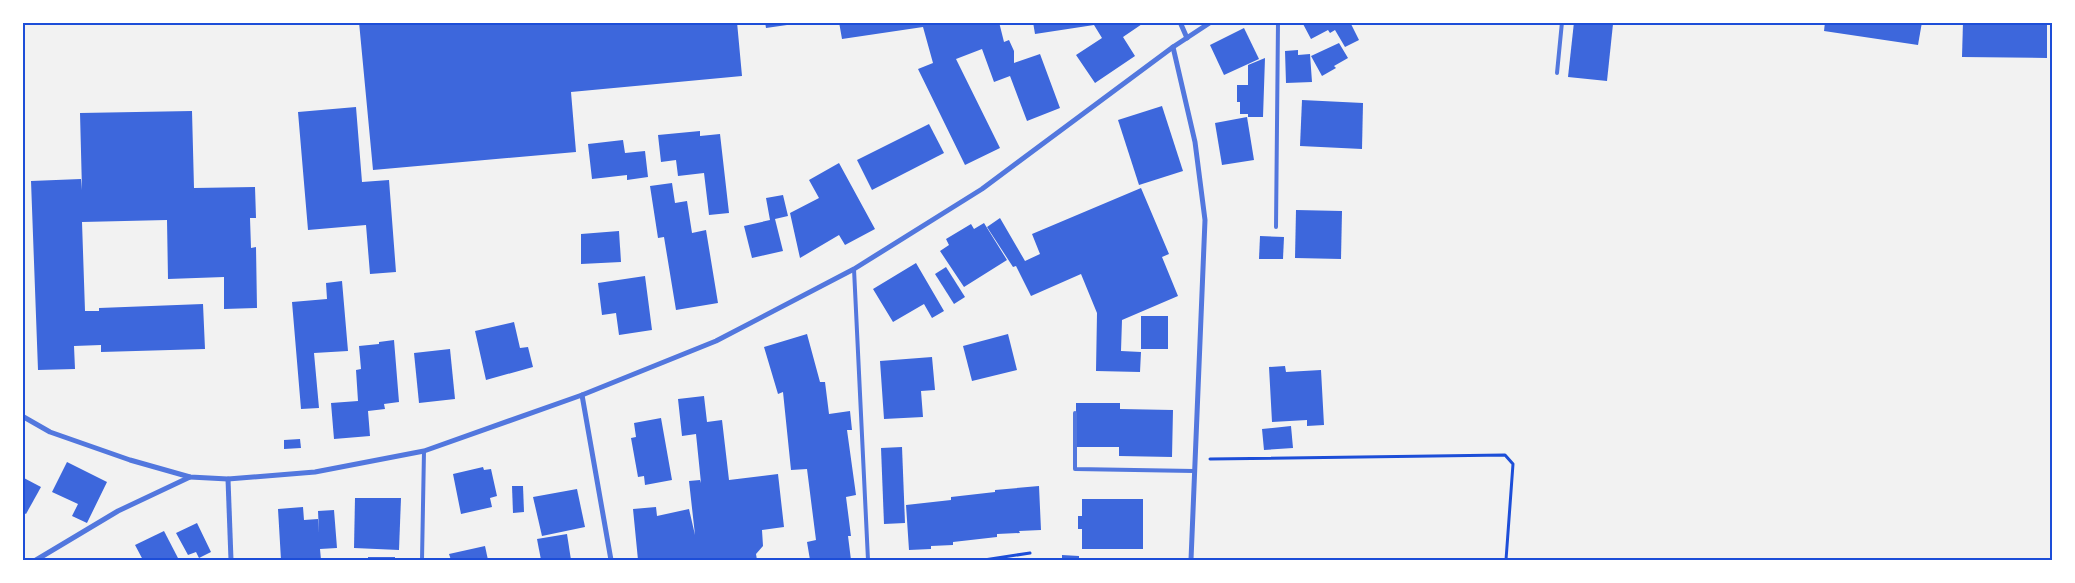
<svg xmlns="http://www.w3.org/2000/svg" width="2075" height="583" font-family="Spectral,serif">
	<rect width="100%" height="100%" fill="#f2f2f2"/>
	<!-- building -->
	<g fill="#3d67dc">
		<path d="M359,22h378l5,54 -171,16 5,60 -203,18z"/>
		<path d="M765,22h29v2l-28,4z"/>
		<path d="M839,22h160l5,20 5,-2 5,11v12l26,-9 20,54 -33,13 -17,-45 -16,6 -12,-33 -26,10 44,89 -35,17 -47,-96 15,-6 -10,-36 -81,12z"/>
		<path d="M1033,22h112l-22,15 12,19 -40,27 -19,-28 26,-17 -8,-13 -59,9z"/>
		<path d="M1302,22h48l9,18 -14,7 -10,-17 -5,3 -2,-3 -17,9z"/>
		<path d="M1574,22l39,2 -6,57 -39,-4z"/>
		<path d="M1825,22h97l-4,23 -94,-14z"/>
		<path d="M1963,22h84v36l-85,-1z"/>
		<path d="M1244,28l15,31 -35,16 -14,-30z"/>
		<path d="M1339,43l9,15 -14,8 2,2 -14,8 -11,-20z"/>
		<path d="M1298,50v5l12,-1 2,28 -26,1 -1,-32z"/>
		<path d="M1265,58l-2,59h-15v-3h-8v-12h-3v-17h11v-20z"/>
		<path d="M1302,100l61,3 -1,46 -62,-3z"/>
		<path d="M1162,106l21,65 -44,14 -21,-65z"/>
		<path d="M356,107l6,75 27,-2 7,92 -26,2 -4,-49 -58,5 -10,-118z"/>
		<path d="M192,111l2,77 61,-1 1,31h-6l1,30 5,-1 1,61 -33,1v-32l-56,2 -1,-59 -85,2 3,89h14v-3l104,-4 2,45 -104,3v-7l-27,1 1,23 -37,1 -7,-189 50,-2 1,11 -2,-77z"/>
		<path d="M1247,117l7,43 -32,5 -7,-42z"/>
		<path d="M929,124l15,29 -72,37 -15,-30z"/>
		<path d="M700,131v5l20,-2 9,79 -20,2 -5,-42 -26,3 -2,-16 -15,2 -3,-27z"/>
		<path d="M623,140l2,13 20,-2 3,26 -21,3v-5l-35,4 -4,-35z"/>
		<path d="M839,163l36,66 -30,16 -6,-10 -39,23 -10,-45 29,-15 -10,-18z"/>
		<path d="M672,183l3,20 12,-2 5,32 14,-3 12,73 -42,7 -12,-73 -6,1 -8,-52z"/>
		<path d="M1141,188l28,66 -7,3 16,39 -56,24 -1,31 20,1 -1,20 -44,-1 1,-58 -16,-39 -50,22 -15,-30 -3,1 -26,-40 13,-9 25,43 15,-7 -8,-20z"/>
		<path d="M783,195l5,21 -13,3 8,32 -31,7 -8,-32 26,-6 -4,-22z"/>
		<path d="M1296,210l46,1 -1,48 -46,-1z"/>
		<path d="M984,223l23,37 -43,27 -24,-36 9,-6 -3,-6 25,-15 3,5z"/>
		<path d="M619,231l2,31 -40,2v-30z"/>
		<path d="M1260,236l24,1 -1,22h-24z"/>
		<path d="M916,263l28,48 -12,7 -8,-14 -31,18 -20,-33z"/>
		<path d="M946,267l19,30 -11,7 -19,-30z"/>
		<path d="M645,276l7,54 -33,5 -3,-22 -14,2 -4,-32z"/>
		<path d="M342,281l6,70 -34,2 5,55 -18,1 -9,-107 35,-3 -1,-16z"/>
		<rect x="1141" y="316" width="27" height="33"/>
		<path d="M514,322l6,26 8,-1 5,20 -47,13 -11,-49z"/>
		<path d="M807,334l13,48h5l4,32 21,-3 2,19h-5l9,65 -10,2 5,39h-3l3,24h-41l-3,-18 9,-2 -9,-71 -16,1 -8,-78 -5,2 -14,-47z"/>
		<path d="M1008,334l9,36 -45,11 -9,-35z"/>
		<path d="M394,340l5,62 -15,2 1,5 -17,2 2,25 -36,3 -3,-36 27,-2 -2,-31 5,-1 -2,-23 20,-2v-2z"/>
		<path d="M450,349l5,50 -36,4 -5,-50z"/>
		<path d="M932,357l3,33 -14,1 2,26 -39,2 -4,-58z"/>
		<path d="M1285,366l1,6 35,-2 3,55 -17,1v-6l-35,2 -3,-55z"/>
		<path d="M704,396l3,26 15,-2 7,60 49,-6 6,53 -22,3 1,16 -7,8 1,6h-119l-5,-51 23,-2 1,9 32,-7 6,26 -6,-54 11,-1 1,3 -5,-49 -14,2 -4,-37z"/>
		<path d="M1076,403h44v6l53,1 -1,47 -53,-1v-9h-43z"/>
		<path d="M661,418l11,62 -27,5 -1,-9 -6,1 -7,-39 5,-1 -2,-14z"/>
		<path d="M1291,426l2,22 -29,2 -2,-21z"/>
		<path d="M300,439l1,9 -17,1v-9z"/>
		<path d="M902,447l3,76 -21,1 -3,-76z"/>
		<path d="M67,462l40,20 -20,41 -15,-7 6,-12 -26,-12z"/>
		<path d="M483,467l1,3 7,-1 6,27 -7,2 2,9 -31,7 -8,-40z"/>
		<path d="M22,477l19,10 -15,27 -4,-2z"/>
		<path d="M512,486h11l1,26 -11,1z"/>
		<path d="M1039,486l2,44 -22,1 1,2 -23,1v3l-44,5v3l-22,1v3l-22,1 -3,-45 45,-5v-3l44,-5v-2z"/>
		<path d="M577,489l8,38 -43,9 -9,-39z"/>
		<path d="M355,498h46l-2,52 -45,-2z"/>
		<path d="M1082,499h61v50h-61v-20h-4v-13h4z"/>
		<path d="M303,507l1,13 14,-1 1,14 -1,-22 16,-1 3,38 -17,1 1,11h-40l-3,-51z"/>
		<path d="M197,523l14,29 -12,6 -3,-6 -8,3 -12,-22z"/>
		<path d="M164,531l15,29h-36l-8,-15z"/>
		<path d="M567,534l4,26h-30l-4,-21z"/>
		<path d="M485,546l3,14h-37l-2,-6z"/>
		<path d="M1062,555l17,1v4h-17z"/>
		<rect x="368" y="557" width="27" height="3"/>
	</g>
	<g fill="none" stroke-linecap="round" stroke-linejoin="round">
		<!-- path -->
		<g stroke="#1d4ed8" stroke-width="3">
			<path d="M1210,459l295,-4 8,9 -7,96"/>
			<path d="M984,560l46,-7"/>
		</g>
		<!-- service -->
		<g stroke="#5277de" stroke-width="4">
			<path d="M1557,73l5,-51"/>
			<path d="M1276,227l2,-205"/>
			<path d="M854,269l14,291"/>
			<path d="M1075,413v56l119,2"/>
			<path d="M422,560l2,-109"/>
		</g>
		<!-- minor -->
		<g stroke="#5277de" stroke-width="5">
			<path d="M1180,22l7,16"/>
			<path d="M1173,47l22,95 10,78 -14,340"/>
			<path d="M582,395l29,165"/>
			<path d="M22,416l28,16 80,28 60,17 38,2 87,-7 109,-21 158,-56 134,-54 138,-72 128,-80 191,-142 38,-25"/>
			<path d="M228,479l3,81"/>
			<path d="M36,560l82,-49 72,-34"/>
		</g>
	</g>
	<!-- border -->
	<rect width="2075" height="583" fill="none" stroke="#ffffff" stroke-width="48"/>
	<rect x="24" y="24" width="2027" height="535" fill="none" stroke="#1d4ed8" stroke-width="2"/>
</svg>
